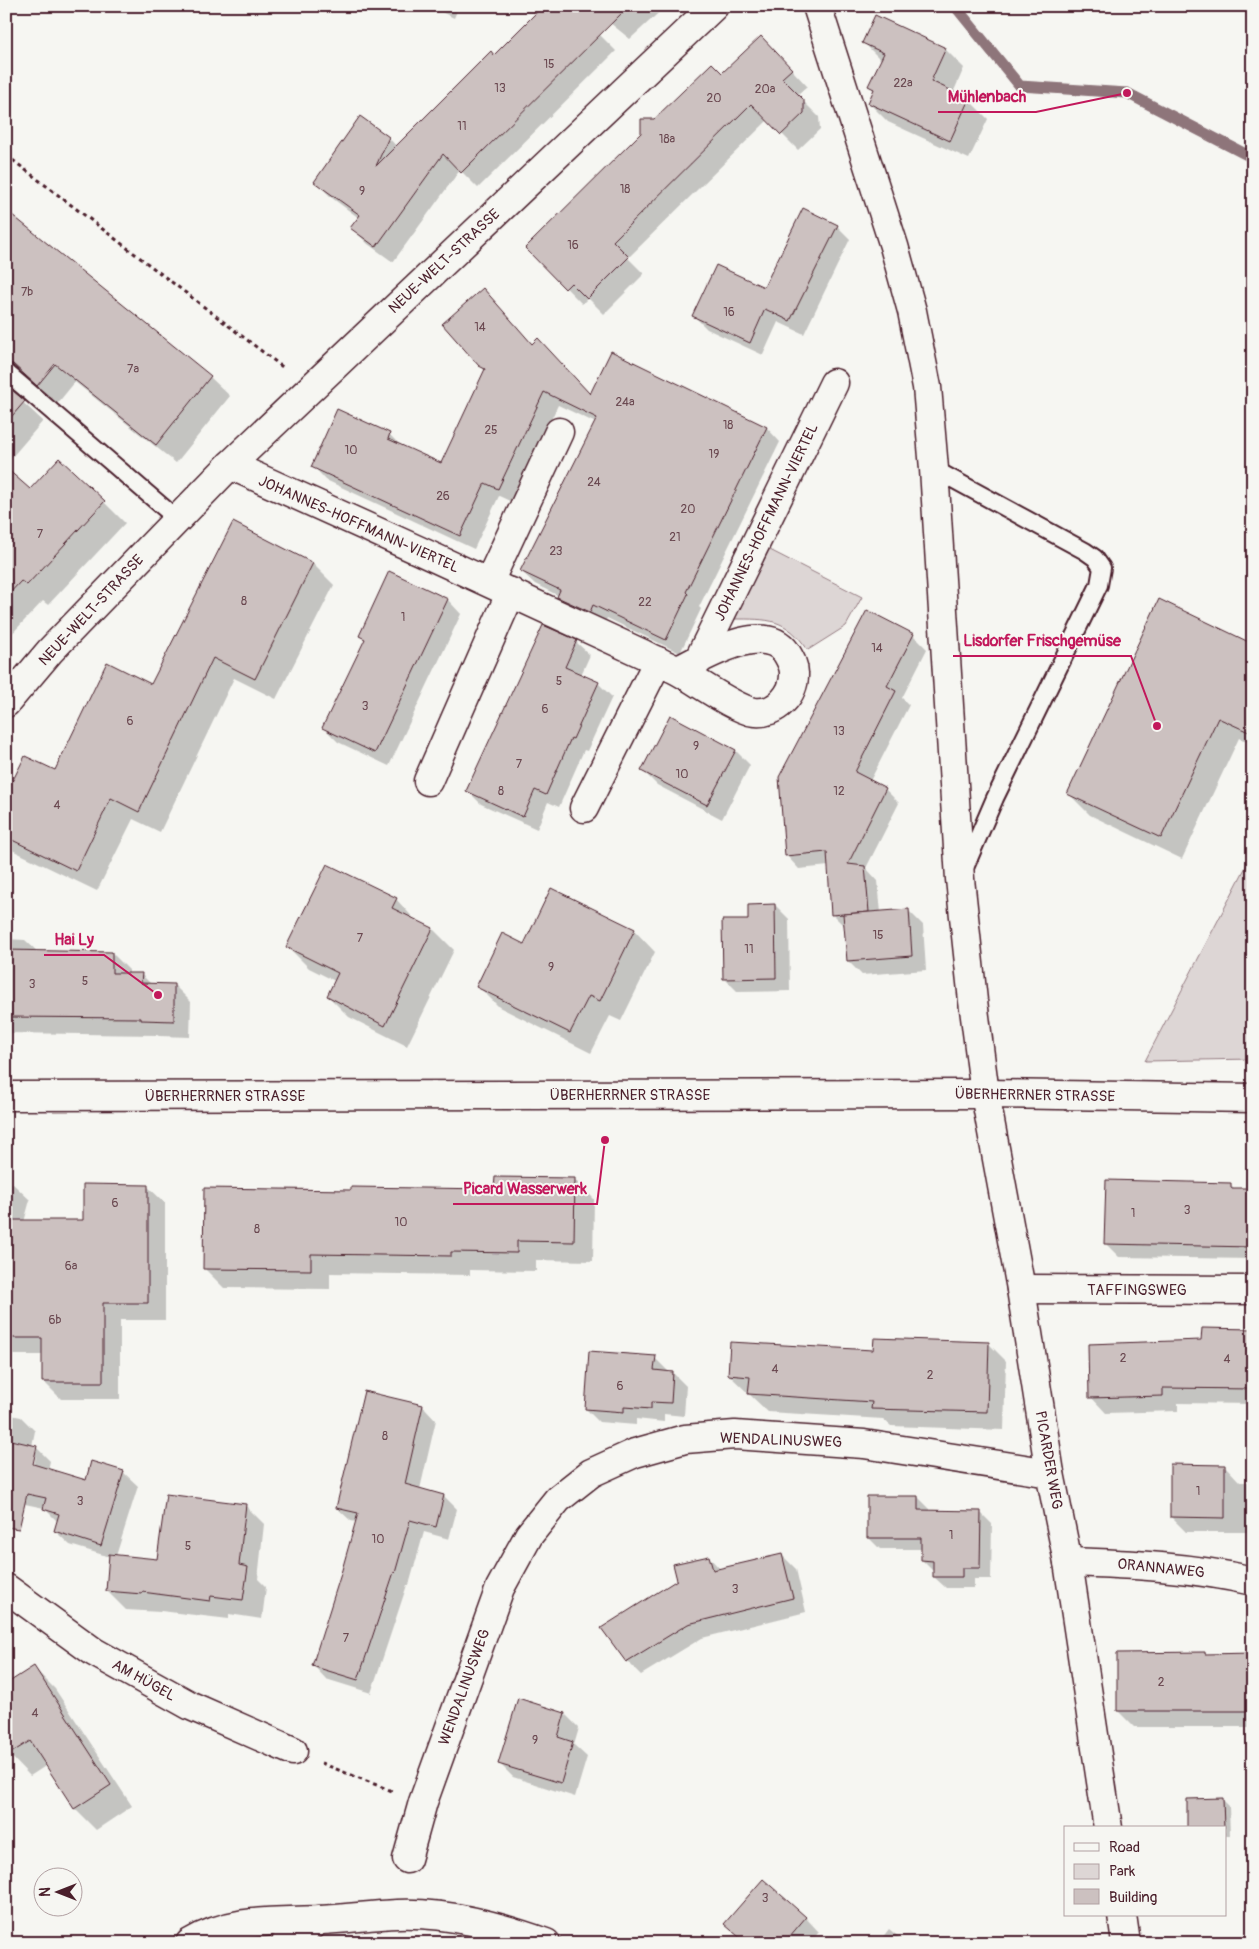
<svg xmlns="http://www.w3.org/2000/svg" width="1259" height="1949" font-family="Pangolin,sans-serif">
	<rect width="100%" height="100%" fill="#f6f6f2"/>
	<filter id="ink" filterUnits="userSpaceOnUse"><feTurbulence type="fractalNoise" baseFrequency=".02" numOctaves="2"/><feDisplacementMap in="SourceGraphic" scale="10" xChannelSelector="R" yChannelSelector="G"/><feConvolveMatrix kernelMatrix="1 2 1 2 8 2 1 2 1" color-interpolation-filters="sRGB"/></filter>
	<g filter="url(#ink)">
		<!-- green -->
		<g fill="#ddd6d5" stroke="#947a80">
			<path d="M768,549l94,48 -16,29 -38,24c-22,-32 -39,-31 -75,-31z"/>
			<path d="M1253,853v206l-108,2z"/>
		</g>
		<!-- shadow -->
		<g fill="#0003" fill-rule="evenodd">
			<path d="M429,6h30l-5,12z"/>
			<path d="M589,6h77l-36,33z"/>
			<path d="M542,9l58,26 16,16 -138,137 -18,-18 -67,92 -25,-18 -16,-16 7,-10 -27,-20 -16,-16 45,-64 28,20 8,9 61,-54z"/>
			<path d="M864,43l81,6 19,19 -11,25 16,7 19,19 -19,40 -81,-37 -19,-19 6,-12 -5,-5 12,-25z"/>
			<path d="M777,54l30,32 -10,9 22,22 1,12 -22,21 -30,-30 -140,138 16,16 -40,40 -16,-16 -6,6 -55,-56 127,-127 68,-46z"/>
			<path d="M6,212l204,165 20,19 -54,67 -101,-81 -18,22 -24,-21 -10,-2 -6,4 -2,10 28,26 -37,43z"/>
			<path d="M837,226l13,13 -46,95 -26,-12 -15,33 -56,-26 -13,-13 70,-27z"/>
			<path d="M533,345l58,51 21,-44 155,76 13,14 -81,165 2,2 -21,44 -73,-35 -3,7 -32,-15 -13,-14 -24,-12 -14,-13 75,-148 -38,-18 -46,97 -13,-6 -25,53 -148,-69 -13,-14 76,-32 12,12 40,19 44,-94 -5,-6z"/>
			<path d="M6,469l24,22 74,11 21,21 -77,82 -5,-4 -37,39z"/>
			<path d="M233,524l80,40 21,21 -58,114 -42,-21 -74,154 -27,-13 -36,72 -85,-41 -6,-6v-47l49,-25 96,-86z"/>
			<path d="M448,600l13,14 -72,152 -51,-24 -14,-14 41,-88 -5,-5z"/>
			<path d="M913,635l14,14 -25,49 7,7 -39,76 15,8 14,14 -33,65 12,13 3,32 27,-3 15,15 3,45 -64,5 -14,-14 -2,-33 -13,-13 -4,-49 -30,3 -13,-14z"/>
			<path d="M576,642l14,13 -9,20 17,8 14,14 -25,54 -3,-1 -25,57 -11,-5 -11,27 -56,-25 -13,-13z"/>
			<path d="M1253,645v99l-14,-6 -57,121 -92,-44 -21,-21z"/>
			<path d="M736,751l14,14 -28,54 -65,-34 -14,-14z"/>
			<path d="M396,899l20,22 17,8 21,21 -47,96 -58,-29 -21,-21 7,-15 -26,-13 -21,-21z"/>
			<path d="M775,905l14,14 1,72 -52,1 -14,-14 26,-57z"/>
			<path d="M634,930l21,22 -34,69 -11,-5 -19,37 -92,-46 -21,-21 47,-40z"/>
			<path d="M6,939l19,1 13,12 74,1 17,17v4h12l11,11h22l17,17 -1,35 -31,-1 -2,-1 -151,-2z"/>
			<path d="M574,1179l20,20 -1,62 -57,-1v11l-66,-1v5l-140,-2v16l-106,-1 -20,-20 149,-76 143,-2z"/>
			<path d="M6,1181l6,2 18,17 -6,22h60l63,-36 18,17v117h-45v79h-59l-18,-18v-26h-37z"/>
			<path d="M1230,1184l5,5h18v70l-134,-2 -14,-14z"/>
			<path d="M1253,1330v74l-75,-1v8l-72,2 -15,-16 112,-55z"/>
			<path d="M988,1343l18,18 -2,69 -113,-4 -8,-7 -115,-7 -39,-37 145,-23z"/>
			<path d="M655,1358l13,13v2h5l13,13 -2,30 -20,-2v8l-28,-3v6l-37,-3 -13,-13z"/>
			<path d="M365,1393l58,13 13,14 -16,69 24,7 13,13 -8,30 -25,-7 -15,53h-2l-36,108 -45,-14 -13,-14 29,-87 15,-56 -6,-1 -14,-13z"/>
			<path d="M6,1414l15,3 14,14 -3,15 4,1 14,14 -2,9 39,12 36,-10 15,14 -22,70 42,4 87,-55 19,19 -6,55 8,8 -4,32 -33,-5v5l-68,-8 -1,1 -34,-2 -19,-19 3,-34 -40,-12 -15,-14 3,-9 -14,-14 -38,-8zM33,1456h3l-3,14z"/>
			<path d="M1225,1466l15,16h13v50h-67l-15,-15z"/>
			<path d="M918,1497l12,12v3h50l12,12 -1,55h-17v9h-28l-12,-11v-5l-12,-12 1,-11h-43l-12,-12z"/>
			<path d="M782,1555l14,14 10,43 -104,26 -61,37 -14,-14 82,-104 12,13z"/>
			<path d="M1253,1654v73h-119l-16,-16 88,-56z"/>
			<path d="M34,1668l21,21 77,117 -36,24 -21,-21 -28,-44 -17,11 -24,-25z"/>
			<path d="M565,1714l14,14 -5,17 13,12 -12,40 -62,-20 -14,-14z"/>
			<path d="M1222,1799l7,7 1,29h-5v-7h-36z"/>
			<path d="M805,1917l14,15 -9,11h-65l-19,-19z"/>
			<path d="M889,1929l17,14h-28z"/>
		</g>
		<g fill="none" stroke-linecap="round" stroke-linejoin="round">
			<!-- stream -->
			<path stroke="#8e747a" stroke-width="11" d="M955,6l65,80 107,7 126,65"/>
		</g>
		<!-- building -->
		<g fill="#ccc1c0" stroke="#4a1f2b">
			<path d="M543,6h86l-168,167 -18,-19 -67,93 -26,-19 10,-13 -46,-33 46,-66 29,21 -13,29 115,-115 3,4z"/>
			<path d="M875,15l71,33 -15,33 38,18 -19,42 -82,-38 6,-14 -6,-3 16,-33 -22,-10z"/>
			<path d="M761,36l31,33 -10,9 22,22v13l-23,22 -30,-31 -138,137 16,16 -42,42 -16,-16 -6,6 -40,-41 116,-115v-14h13l58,-56 10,10z"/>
			<path d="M803,208l35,17 -48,96 -25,-12 -15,34 -58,-27 24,-51 48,22z"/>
			<path d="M6,210l205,166 -55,69 -101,-81 -18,22 -24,-22 -7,-2z"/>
			<path d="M483,288l49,56 6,-6 52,56 21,-43 156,76 -81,165 2,2 -22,46 -73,-35 -3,7 -33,-15 3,-7 -40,-19 77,-153 -53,-26 -46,97 -13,-6 -25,53 -149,-69 26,-58 53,24 -2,6 53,24 44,-94 -6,-3 -37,-42z"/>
			<path d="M6,385l19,16 -19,22z"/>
			<path d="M59,458l46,43 -78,84 -6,-4 -15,16v-129l24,21z"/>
			<path d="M233,522l80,41 -58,116 -42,-21 -74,154 -28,-14 -35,73 -70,-34v-43l19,-38 30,14 52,-108 44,22z"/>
			<path d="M389,571l59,28 -73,154 -53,-25 43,-89 -6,-3z"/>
			<path d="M1159,599l94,45v90l-35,-16 -57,120 -94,-44z"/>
			<path d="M867,610l47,24 -27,52 9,5 -41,81 31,16 -38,76 17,2 4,46 -38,3 -4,-63 -42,4 -6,-79z"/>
			<path d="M543,625l34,15 -12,27 34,15 -26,57 -2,-1 -25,57 -11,-5 -12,27 -57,-26z"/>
			<path d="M670,715l66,35 -29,55 -66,-34z"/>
			<path d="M327,864l70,34 -5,10 41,20 -48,98 -58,-30 11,-23 -52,-26z"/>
			<path d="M551,888l84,41 -35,72 -11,-5 -19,37 -94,-46 26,-54 22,11z"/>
			<path d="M775,904l1,74 -53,1 -1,-59h26v-15z"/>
			<path d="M909,909l3,47 -65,5 -4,-47z"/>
			<path d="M6,950l106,2v21h30l-1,10 33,1v37l-33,-1v-2l-135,-1z"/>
			<path d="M495,1177l80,1 -1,64 -57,-1v12l-66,-1v4l-140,-2v16l-108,-1 1,-81 147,2v-3l143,2z"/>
			<path d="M1106,1180l125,3v5h22v59l-149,-3z"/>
			<path d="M83,1184l65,1v118h-45v79h-61v-44h-36v-118h77z"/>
			<path d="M1202,1328l51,1v60l-90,-1v8l-74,2 -1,-54 113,-4z"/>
			<path d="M874,1338l115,4 -2,70 -116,-3 1,-7 -124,-8 2,-17 -22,-2 2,-33 143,8z"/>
			<path d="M589,1351l67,5 -2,14 19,2 -2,31 -20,-1v7l-27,-2v5l-39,-3z"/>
			<path d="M364,1391l59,14 -18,79 39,11 -8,32 -26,-7 -15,53 -1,-1 -36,108 -46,-14 28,-89 18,-64 -22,-5z"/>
			<path d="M6,1439l31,7 -4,18 53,16 5,-19 33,10 -23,75 -47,-15 5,-17 -16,-5 3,-11 -19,-4 -8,35 -13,-2z"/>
			<path d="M1170,1464l55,1v53l-55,-1z"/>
			<path d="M166,1494l80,10 -7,61 9,2 -5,33 -32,-4 -1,5 -68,-9v2l-36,-3 3,-37 48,5z"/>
			<path d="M867,1496h51v14l63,1 -1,57h-18v9h-29v-16l-12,-1v-22h-54z"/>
			<path d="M782,1554l11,44 -105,26 -62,38 -25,-34 76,-48 -4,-16 36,-8 4,14z"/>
			<path d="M1205,1652v2l48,-1v58h-136v-58z"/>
			<path d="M34,1666l77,119 -37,24 -44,-68 -24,15v-72z"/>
			<path d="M518,1698l47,15 -7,24 15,5 -12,41 -63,-19z"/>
			<path d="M1223,1798l1,30h-37v-29z"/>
			<path d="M763,1879l43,38 -22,26h-38l-22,-19z"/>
		</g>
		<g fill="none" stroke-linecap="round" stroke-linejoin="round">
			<defs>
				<g id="service">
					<path d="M6,372l171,147"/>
					<path d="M934,469l151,82 10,7 7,10 -3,17 -104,213 -31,72"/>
				</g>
				<g id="minor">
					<path d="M817,6l77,240 18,65 15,76 7,82 26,410 13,122 12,93 36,195 29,184 18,89 40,266"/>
					<path d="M230,465c138,62 276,125 413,189 11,6 24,11 35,17 19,10 57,38 76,41 22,3 41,-18 40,-39 0,-8 -4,-14 -8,-21 -23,-32 -83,6 -108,18"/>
					<path d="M489,582l70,-150"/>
					<path d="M698,661l136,-278"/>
					<path d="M6,703l44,-52 180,-186 484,-459"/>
					<path d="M428,781l83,-189"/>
					<path d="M584,808l74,-147"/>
					<path d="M1021,1289l232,1"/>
					<path d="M1068,1562c62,2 124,5 185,19"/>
					<path d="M6,1588l88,64 97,54 102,45"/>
					<path d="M407,1859l16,-57 77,-214 29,-53 29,-36 33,-26 44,-20 50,-14 50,-4 129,9 186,29"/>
					<path d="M1122,1915l4,28"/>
					<path d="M190,1943c42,-25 84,-21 130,-23 26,-1 51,-5 77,-6 51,-2 101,12 149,29"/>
					<path d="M286,1943l33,-23"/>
				</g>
				<path id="secondary" d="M6,1096l979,-2 268,4"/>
			</defs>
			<!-- service casing -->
			<use href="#service" stroke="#4a1f2b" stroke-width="20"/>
			<!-- minor casing -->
			<use href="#minor" stroke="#4a1f2b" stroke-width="31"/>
			<!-- secondary casing -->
			<use href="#secondary" stroke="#4a1f2b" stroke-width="31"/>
			<!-- path -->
			<g stroke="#4a1f2b" stroke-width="3" stroke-dasharray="4 4" stroke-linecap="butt">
				<path d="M6,155l279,214"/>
				<path d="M321,1763l71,28"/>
			</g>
			<!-- service -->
			<use href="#service" stroke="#f6f6f2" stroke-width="16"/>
			<!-- minor -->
			<use href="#minor" stroke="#f6f6f2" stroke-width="28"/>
			<!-- secondary -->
			<use href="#secondary" stroke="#f6f6f2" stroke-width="28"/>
		</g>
	</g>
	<g text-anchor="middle" stroke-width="4" stroke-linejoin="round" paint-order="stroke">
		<!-- number labels -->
		<g font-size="12" fill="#6a4850">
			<text x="549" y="68">15</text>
			<text x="903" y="87">22a</text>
			<text x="500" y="92">13</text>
			<text x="765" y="93">20a</text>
			<text x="714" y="102">20</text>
			<text x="462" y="130">11</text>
			<text x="667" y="143">18a</text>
			<text x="625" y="193">18</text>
			<text x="362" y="195">9</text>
			<text x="573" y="249">16</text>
			<text x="27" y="296">7b</text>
			<text x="729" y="316">16</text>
			<text x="480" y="331">14</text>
			<text x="133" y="373">7a</text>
			<text x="625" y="406">24a</text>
			<text x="728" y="429">18</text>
			<text x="491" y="434">25</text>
			<text x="351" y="454">10</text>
			<text x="714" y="458">19</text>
			<text x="594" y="486">24</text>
			<text x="443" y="500">26</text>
			<text x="688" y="513">20</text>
			<text x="40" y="538">7</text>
			<text x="675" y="541">21</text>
			<text x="556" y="555">23</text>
			<text x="244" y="605">8</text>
			<text x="645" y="606">22</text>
			<text x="403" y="621">1</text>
			<text x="877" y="652">14</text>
			<text x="559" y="685">5</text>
			<text x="365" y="710">3</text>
			<text x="545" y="713">6</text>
			<text x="130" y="725">6</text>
			<text x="839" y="735">13</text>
			<text x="696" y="750">9</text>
			<text x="519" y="768">7</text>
			<text x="682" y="778">10</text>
			<text x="501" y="795">8</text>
			<text x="839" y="795">12</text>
			<text x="57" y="809">4</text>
			<text x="878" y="939">15</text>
			<text x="360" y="942">7</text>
			<text x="749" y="953">11</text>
			<text x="551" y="971">9</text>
			<text x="85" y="985">5</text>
			<text x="32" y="988">3</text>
			<text x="115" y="1207">6</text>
			<text x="1187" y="1214">3</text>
			<text x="1133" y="1217">1</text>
			<text x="401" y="1226">10</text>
			<text x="257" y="1233">8</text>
			<text x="71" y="1270">6a</text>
			<text x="55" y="1324">6b</text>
			<text x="1123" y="1362">2</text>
			<text x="1227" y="1363">4</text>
			<text x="775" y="1373">4</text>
			<text x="930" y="1379">2</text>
			<text x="620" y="1390">6</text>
			<text x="385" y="1440">8</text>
			<text x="1198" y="1495">1</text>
			<text x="80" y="1505">3</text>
			<text x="951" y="1539">1</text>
			<text x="378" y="1543">10</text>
			<text x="188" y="1550">5</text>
			<text x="735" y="1593">3</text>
			<text x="346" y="1642">7</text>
			<text x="1161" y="1686">2</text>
			<text x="35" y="1717">4</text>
			<text x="535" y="1744">9</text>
			<text x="765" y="1902">3</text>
		</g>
		<!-- street labels -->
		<g font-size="15" fill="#4a1f2b" stroke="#f6f6f2">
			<text transform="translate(444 261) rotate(-43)" y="5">NEUE-WELT-STRASSE</text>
			<text transform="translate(766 522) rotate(-64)" y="5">JOHANNES-HOFFMANN-VIERTEL</text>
			<text transform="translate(359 524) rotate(24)" y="5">JOHANNES-HOFFMANN-VIERTEL</text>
			<text transform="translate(91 610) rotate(-47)" y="5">NEUE-WELT-STRASSE</text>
			<text x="630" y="1100">ÜBERHERRNER STRASSE</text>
			<text transform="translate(1035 1095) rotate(1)" y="5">ÜBERHERRNER STRASSE</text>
			<text x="225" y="1101">ÜBERHERRNER STRASSE</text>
			<text x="1137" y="1295">TAFFINGSWEG</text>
			<text transform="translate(781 1440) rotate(2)" y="5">WENDALINUSWEG</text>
			<text transform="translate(1049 1460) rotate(80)" y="5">PICARDER WEG</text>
			<text transform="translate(1161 1568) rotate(6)" y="5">ORANNAWEG</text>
			<text transform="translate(144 1680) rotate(29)" y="5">AM HÜGEL</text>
			<text transform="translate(464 1687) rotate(-70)" y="5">WENDALINUSWEG</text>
		</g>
	</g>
	<!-- callouts -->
	<path fill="none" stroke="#c2185b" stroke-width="2" d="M1127 93L1036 112H938M1157 726L1131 656H953M158 995L104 955H44M605 1140L597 1204H453"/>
	<g fill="#c2185b" stroke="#f6f6f2" stroke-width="2">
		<circle cx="1127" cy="93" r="5"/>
		<circle cx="1157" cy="726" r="5"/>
		<circle cx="158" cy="995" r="5"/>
		<circle cx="605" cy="1140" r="5"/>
	</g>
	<g font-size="16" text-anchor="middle" font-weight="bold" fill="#c2185b" stroke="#f6f6f2" stroke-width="4" stroke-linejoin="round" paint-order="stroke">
		<text x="987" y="102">Mühlenbach</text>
		<text x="1042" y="646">Lisdorfer Frischgemüse</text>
		<text x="74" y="945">Hai Ly</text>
		<text x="525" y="1194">Picard Wasserwerk</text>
	</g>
	<!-- margin -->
	<rect width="1259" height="1949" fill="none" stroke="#f6f6f2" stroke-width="25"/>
	<rect x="12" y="12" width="1234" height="1924" fill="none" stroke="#4a1f2b" stroke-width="2" filter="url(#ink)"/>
	<!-- legend -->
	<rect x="1064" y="1826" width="162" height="90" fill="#f6f6f2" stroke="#b1a0a2"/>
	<rect x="1074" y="1843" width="25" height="8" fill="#f6f6f2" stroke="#b1a0a2"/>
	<text x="1109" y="1852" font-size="15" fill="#4a1f2b">Road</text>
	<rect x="1074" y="1864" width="25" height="15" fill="#ddd6d5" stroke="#b1a0a2"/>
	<text x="1109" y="1876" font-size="15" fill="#4a1f2b">Park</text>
	<rect x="1074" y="1889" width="25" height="15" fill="#ccc1c0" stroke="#b1a0a2"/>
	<text x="1109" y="1902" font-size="15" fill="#4a1f2b">Building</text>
	<!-- north arrow -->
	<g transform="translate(58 1892) rotate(270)"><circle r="24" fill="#f6f6f2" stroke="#b1a0a2"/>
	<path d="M0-4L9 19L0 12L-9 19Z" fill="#4a1f2b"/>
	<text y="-8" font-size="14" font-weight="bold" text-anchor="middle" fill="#4a1f2b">N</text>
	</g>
</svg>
